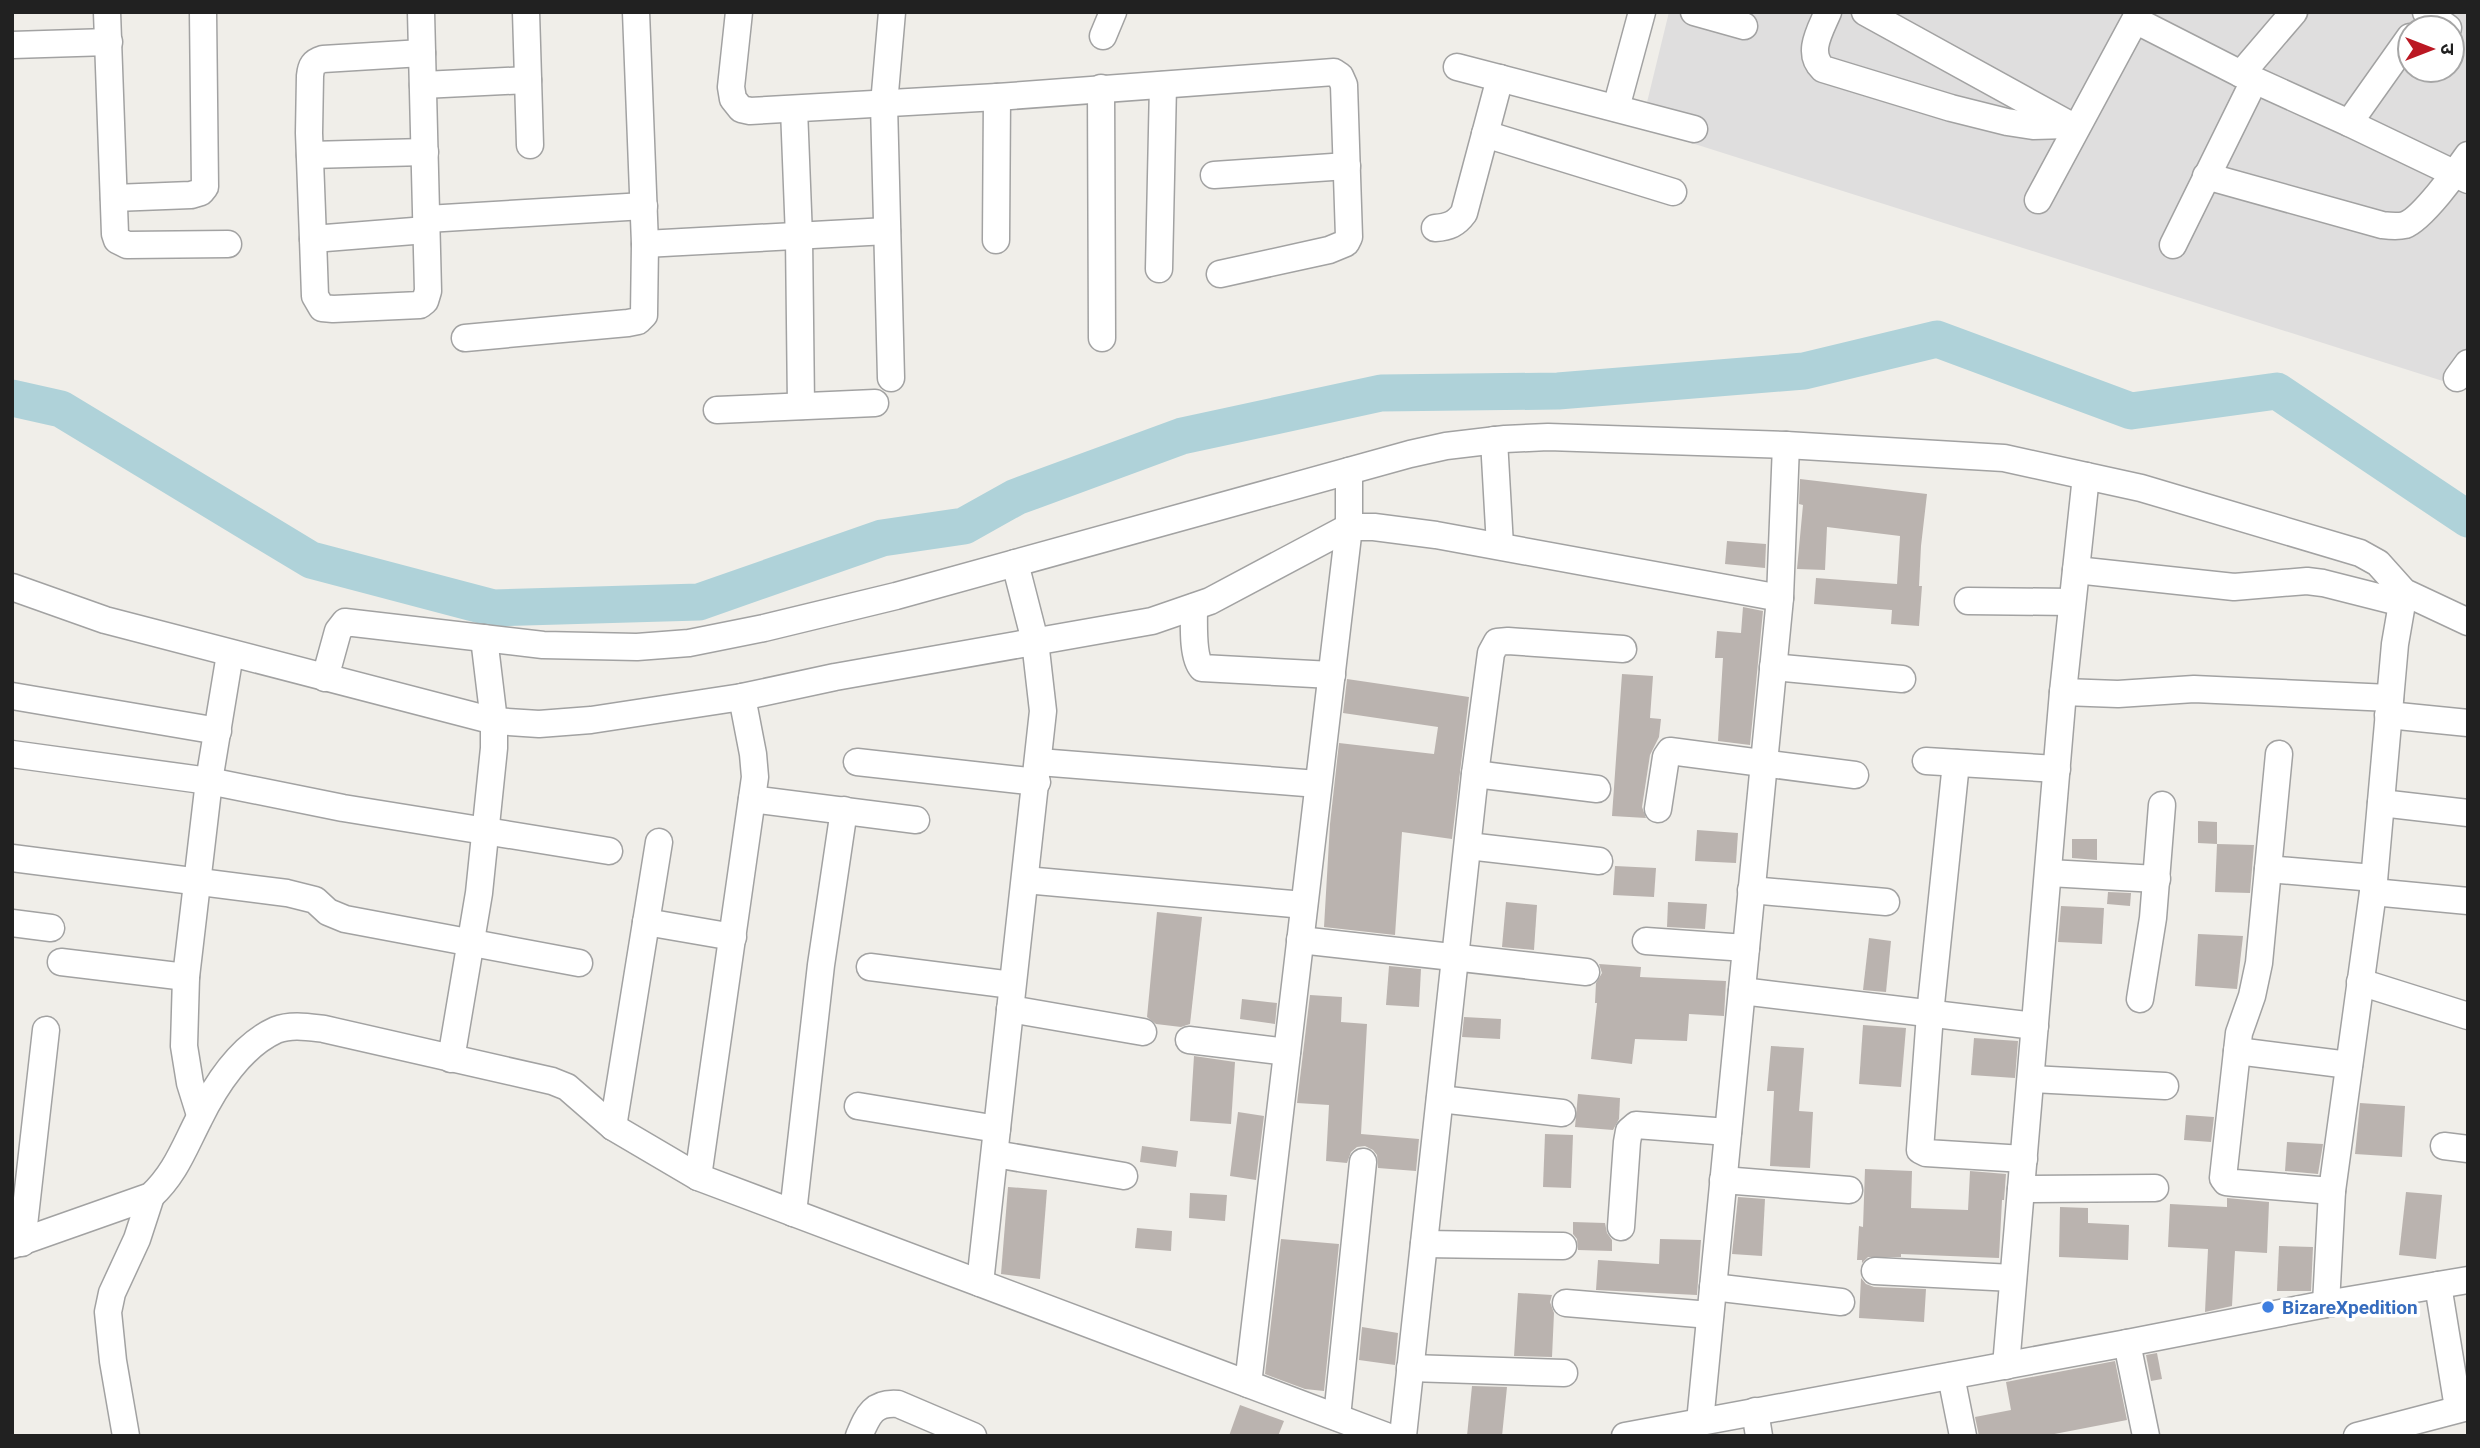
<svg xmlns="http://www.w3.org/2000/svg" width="2480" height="1448" font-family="Roboto,'Noto Sans Devanagari',sans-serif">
	<rect width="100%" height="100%" fill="#f0eee9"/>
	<!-- residential -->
	<path fill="#dfdede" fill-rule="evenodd" d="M1669,12h799v377l-827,-262zM2410,28h42v42h-42z"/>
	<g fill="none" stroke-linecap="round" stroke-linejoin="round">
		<!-- river -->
		<path stroke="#afd2d9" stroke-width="37" d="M12,398l49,11 250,151 182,48 206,-6 183,-64 82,-12 52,-29 166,-61 199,-43 177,-2 246,-20 133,-32 194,72 146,-20 191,128"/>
	</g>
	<!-- building -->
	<g fill="#bab3af">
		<path d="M1800,479l127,15 -6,52 -2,40h3l-3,40 -28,-2 1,-14 -78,-6 2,-26 81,6 3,-48 -73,-9 -2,43 -28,-1 6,-64 -4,-1z"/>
		<path d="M1727,541l39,3 -1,24 -40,-4z"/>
		<path d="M1743,607l20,4 -13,134 -32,-4 5,-83h-8l2,-27 24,2z"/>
		<path d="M1622,674l31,2 -3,42 11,1 -2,18 -9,18 -8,52 4,11 -34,-2z"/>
		<path d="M1347,679l122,18 -17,142 -50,-7 -7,103 -71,-8 6,-103 9,-81 95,11 4,-27 -95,-14z"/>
		<path d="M2198,821l19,1v22l-19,-1z"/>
		<path d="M1697,830l41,3 -2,30 -41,-2z"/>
		<path d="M2072,839h25v21l-25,-2z"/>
		<path d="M2217,844l37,1 -4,48 -35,-1z"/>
		<path d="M1615,866l41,2 -2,29 -41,-2z"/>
		<path d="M2108,892l23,1 -1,13 -23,-2z"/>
		<path d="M1506,902l31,3 -3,45 -32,-3z"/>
		<path d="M1668,902l39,2 -2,25 -38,-2z"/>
		<path d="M2061,906l43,2 -2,36 -44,-2z"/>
		<path d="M1157,912l45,5 -12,107 -9,3 -25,-3 -9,-7z"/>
		<path d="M2198,934l45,2 -6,53 -42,-3z"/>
		<path d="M1869,938l22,3 -5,51 -23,-2z"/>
		<path d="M1599,964l42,3 -1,10 86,4 -2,35 -35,-2 -2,27 -52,-2 -3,25 -41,-5 6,-56h-2l1,-20 6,-10z"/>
		<path d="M1389,966l32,3 -2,38 -33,-2z"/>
		<path d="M1310,995l32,2 -1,25 26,2 -6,110 58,5 -3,32 -38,-3 -1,-13 -4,-5 -8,-4 -8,1 -6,5 -4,11 -21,-2 3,-56 -32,-2z"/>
		<path d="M1242,999l35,4 -2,21 -35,-5z"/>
		<path d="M1464,1017l37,2 -1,20 -38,-2z"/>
		<path d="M1863,1025l43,3 -5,59 -42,-3z"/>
		<path d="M1974,1038l44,3 -3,37 -44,-3z"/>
		<path d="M1771,1046l33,2 -5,63 14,1 -3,56 -40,-2 4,-75h-7z"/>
		<path d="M1194,1056l41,6 -4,62 -41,-3z"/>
		<path d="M1578,1094l42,4 -1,21 -6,11 -38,-3z"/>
		<path d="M2360,1103l45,3 -3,51 -47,-3z"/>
		<path d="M1238,1112l26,4 -8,64 -26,-4z"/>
		<path d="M2186,1115l28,2 -3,25 -27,-2z"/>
		<path d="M1545,1134l28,1 -2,53 -28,-1z"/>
		<path d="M2287,1142l36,2 -5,30 -33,-3z"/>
		<path d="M1142,1146l36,5 -2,16 -36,-5z"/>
		<path d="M1865,1169l47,2 -1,37 57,2 2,-39 36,3 -2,26h-2l-3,58 -98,-4v3h-33l-6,6v-3h-5l2,-34 4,1z"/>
		<path d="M1008,1187l39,3 -7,89 -39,-5z"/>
		<path d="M2406,1192l36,3 -6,64 -37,-4z"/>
		<path d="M1190,1193l37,2 -2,26 -36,-3z"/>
		<path d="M1738,1197l27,2 -3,57 -30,-2z"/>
		<path d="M2227,1198l42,4 -2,51 -32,-2 -3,55 -27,6 3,-63 -40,-2 2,-43 57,3z"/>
		<path d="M2060,1207l28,1v15l41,2 -1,35 -69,-3z"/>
		<path d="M1573,1222l32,1 2,10 5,7v11l-34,-1 -1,-11 -4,-5z"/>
		<path d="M1137,1228l35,3 -1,20 -36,-3z"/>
		<path d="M1281,1239l58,5 -15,147 -19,-2 -40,-15z"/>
		<path d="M1660,1239l41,1 -4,55 -101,-5 2,-30 61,4z"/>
		<path d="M2279,1246l34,1 -2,44h-34z"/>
		<path d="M1861,1278l5,6 8,3 52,2 -2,33 -65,-4z"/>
		<path d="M1518,1293l34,2 -2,7 4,11 -2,44 -38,-1z"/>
		<path d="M1362,1327l36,6 -3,32 -36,-5z"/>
		<path d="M2157,1353l5,26 -11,2 -5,-26z"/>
		<path d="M2115,1361l12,59 -83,16h-65l-4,-19 36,-7 -5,-28z"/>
		<path d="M1472,1386l35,1 -5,49h-35z"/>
		<path d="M1240,1405l44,16 -6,15h-49z"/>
	</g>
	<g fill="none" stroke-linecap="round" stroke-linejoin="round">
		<defs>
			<g id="minor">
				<path d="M107,12l8,222 2,6 10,5 101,-1"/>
				<path d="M526,12l4,133"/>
				<path d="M739,12l-8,75 2,12 8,10 9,2 247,-14 337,-25 6,4 4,9 5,152 -3,6 -17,7 -109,24"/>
				<path d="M1694,12l50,14"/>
				<path d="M1828,12c-8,19 -22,41 -5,57l128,39 56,14 26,4 35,-1"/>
				<path d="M1865,12l205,113"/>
				<path d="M2294,12l-53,62 108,49"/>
				<path d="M2426,12l22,16"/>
				<path d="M1103,36l10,-24"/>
				<path d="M2410,37l-61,86 119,57"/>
				<path d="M12,45l97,-3"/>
				<path d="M422,53l-99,6c-10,3 -12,7 -13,17l-1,57 4,106 113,-9"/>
				<path d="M1457,67l237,62"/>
				<path d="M423,85l105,-5"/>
				<path d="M1101,88l1,250"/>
				<path d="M1616,108l26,-96"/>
				<path d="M794,109l5,128 2,169"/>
				<path d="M1485,134l188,58"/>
				<path d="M310,155l115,-3"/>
				<path d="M1214,175l133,-9"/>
				<path d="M2206,176l176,49c8,1 15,2 23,0 17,-6 52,-54 63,-70"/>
				<path d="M114,198l77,-3 10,-3 4,-5 -2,-175"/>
				<path d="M2038,200l97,-180 106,54"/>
				<path d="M427,219l217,-13"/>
				<path d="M1435,228c14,-1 21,-4 29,-15l36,-135"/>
				<path d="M313,239l2,57 7,12 11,1 87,-4 5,-4 3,-10 -7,-279"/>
				<path d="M996,240l1,-143"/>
				<path d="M645,244l242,-13"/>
				<path d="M2173,245l81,-164"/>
				<path d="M1159,269l4,-184"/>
				<path d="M465,338l163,-15 10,-2 6,-6 1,-71 -9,-232"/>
				<path d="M891,378l-7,-274 8,-92"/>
				<path d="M2457,378l11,-15"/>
				<path d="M717,410l158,-7"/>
				<path d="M1494,440l6,106"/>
				<path d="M2076,570l158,17 73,-6 16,2 79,20"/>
				<path d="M12,587l93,33 389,101 45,3 52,-4 151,-23 93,-20 317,-56 58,-20 139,-74h25l62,8 344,63"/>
				<path d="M1968,601l104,1"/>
				<path d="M1194,607c0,16 -2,50 8,61l130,7"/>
				<path d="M1773,667l129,12"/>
				<path d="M325,678l13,-47 7,-9 198,23 94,2 52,-4 75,-15 132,-32 514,-142 36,-8 59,-7 43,-2 238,8 218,13 137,30 219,65 18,10 26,29 64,30"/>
				<path d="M2063,692l55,2 76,-5 196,9"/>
				<path d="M12,696l206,35"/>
				<path d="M2388,715l80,8"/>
				<path d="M12,754l197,27 134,27 266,43"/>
				<path d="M2279,754l-20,209 -7,33 -13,37 -16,145 3,4 9,1 97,8"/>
				<path d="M1926,761l131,8"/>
				<path d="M857,762l180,20"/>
				<path d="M1039,762l279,22"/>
				<path d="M1956,763l-26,251 -10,136 6,3 98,6"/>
				<path d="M1475,774l122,15"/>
				<path d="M752,799l164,21"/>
				<path d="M2381,803l87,10"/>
				<path d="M1658,809l8,-52 4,-6 185,24"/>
				<path d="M1468,846l131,15"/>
				<path d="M12,858l275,35 28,7 13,12 17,7 234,44"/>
				<path d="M2268,869l106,9"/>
				<path d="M2049,873l108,6"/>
				<path d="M1025,880l279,25"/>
				<path d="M1751,890l135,12"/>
				<path d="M2373,892l95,9"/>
				<path d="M646,922l87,15"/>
				<path d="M12,923l39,5"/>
				<path d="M1300,940l286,32"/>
				<path d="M1646,941l100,7"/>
				<path d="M61,962l125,15"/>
				<path d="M870,967l142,18"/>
				<path d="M2360,982l108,34"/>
				<path d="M1742,991l293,35"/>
				<path d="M2140,999l13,-81 9,-113"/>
				<path d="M1010,1009l133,23"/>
				<path d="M1189,1040l98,12"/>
				<path d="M2237,1051l112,14"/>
				<path d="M451,1059l28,-166 15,-145v-27l-10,-83"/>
				<path d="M2031,1079l134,7"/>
				<path d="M1440,1099l122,14"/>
				<path d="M858,1106l139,23"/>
				<path d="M200,1115l-10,-32 -6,-37 2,-69 23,-196 21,-127"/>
				<path d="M613,1127l46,-285"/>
				<path d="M2444,1146l24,3"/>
				<path d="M995,1154l129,22"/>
				<path d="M698,1177l57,-400 -2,-23 -11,-57"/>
				<path d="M1723,1180l126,10"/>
				<path d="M2021,1189l134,-1"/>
				<path d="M793,1213l28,-248 23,-155"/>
				<path d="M1621,1227l6,-85 2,-11 7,-6 92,7"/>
				<path d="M22,1243l24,-213"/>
				<path d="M1424,1244l139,2"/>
				<path d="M12,1245l139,-49c24,-22 33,-48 48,-77 16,-33 42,-73 77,-89 15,-6 32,-3 48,-1l228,52 15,6 46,40 85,50 688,259"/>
				<path d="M1875,1271l138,7"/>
				<path d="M980,1283l63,-572 -8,-70 -20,-78"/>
				<path d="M2438,1285l20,123"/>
				<path d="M1713,1287l128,15"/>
				<path d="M1566,1303l144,12"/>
				<path d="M2326,1304l6,-113 41,-299 22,-248 9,-52"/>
				<path d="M2127,1343l19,93"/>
				<path d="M2006,1366l57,-674 23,-216"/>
				<path d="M1410,1368l154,5"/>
				<path d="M1951,1376l12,60"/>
				<path d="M1248,1384l101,-857v-56"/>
				<path d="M1755,1411l4,25"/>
				<path d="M1337,1417l26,-255"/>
				<path d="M1700,1422l80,-824 6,-153"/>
				<path d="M126,1436l-13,-75 -5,-49 4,-19 25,-54 14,-43"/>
				<path d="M859,1436c9,-21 14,-34 39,-32l75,32"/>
				<path d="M1403,1436l72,-662 16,-121 6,-11 11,-1 115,8"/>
				<path d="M1625,1436l502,-93 199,-39 142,-24"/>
				<path d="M2357,1436l111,-29"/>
			</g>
		</defs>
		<!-- minor casing -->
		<use href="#minor" stroke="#a2a2a2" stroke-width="29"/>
		<!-- minor -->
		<use href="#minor" stroke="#fff" stroke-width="26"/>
	</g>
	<!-- markers -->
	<circle fill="#3f7fe0" stroke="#fff" stroke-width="2.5" cx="2268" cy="1307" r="7"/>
	<g text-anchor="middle" stroke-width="7" stroke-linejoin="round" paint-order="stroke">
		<!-- shop labels -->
		<g font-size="19" font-weight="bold" fill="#366cbe" stroke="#fff" text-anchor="start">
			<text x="2282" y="1314">BizareXpedition</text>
		</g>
	</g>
	<!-- border -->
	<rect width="2480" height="1448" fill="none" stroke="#212121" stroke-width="28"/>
	<!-- north arrow -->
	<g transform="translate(2431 49) rotate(90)"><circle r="33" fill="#ffffff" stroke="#a6a6a6" stroke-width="2"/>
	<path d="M0-5L12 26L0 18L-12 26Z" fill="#bb1823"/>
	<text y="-10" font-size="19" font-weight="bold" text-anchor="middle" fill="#212121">उ</text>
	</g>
</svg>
